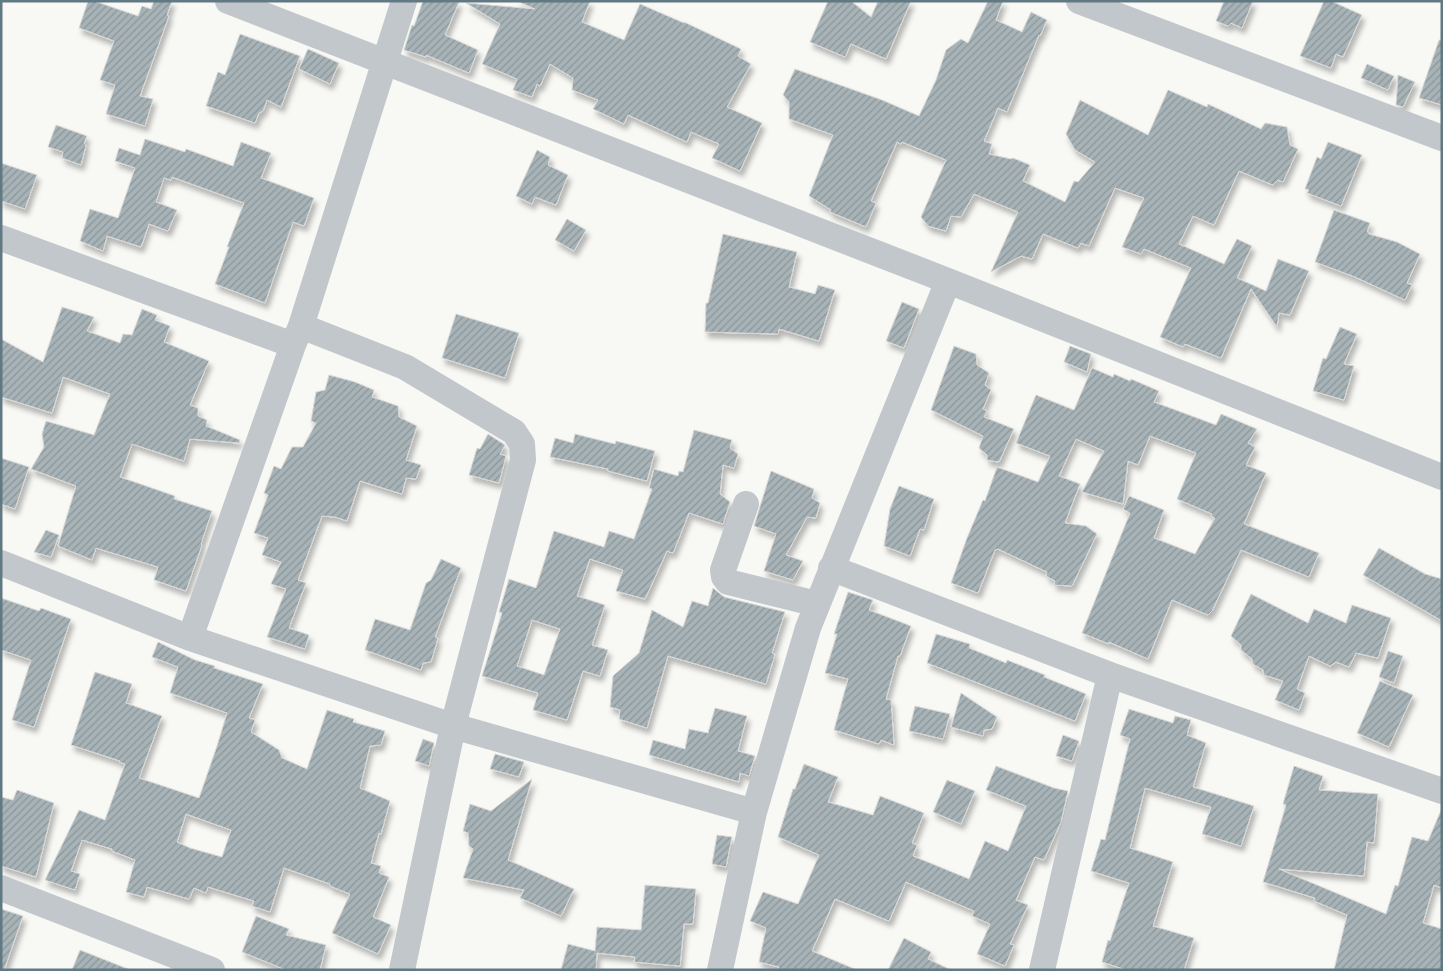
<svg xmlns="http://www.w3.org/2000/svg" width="1443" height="971" font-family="'Source Sans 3',sans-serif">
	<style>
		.building { fill: url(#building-hatch); stroke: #dad9d7; fill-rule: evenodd; filter: url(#shadow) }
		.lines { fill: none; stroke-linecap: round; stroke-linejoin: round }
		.minor { stroke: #c1c7ca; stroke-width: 26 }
	</style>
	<defs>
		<pattern id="building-hatch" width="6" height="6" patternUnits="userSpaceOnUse" patternTransform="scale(1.25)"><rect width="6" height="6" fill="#a7b3b7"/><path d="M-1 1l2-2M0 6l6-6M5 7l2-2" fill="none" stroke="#8b969a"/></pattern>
		<filter id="shadow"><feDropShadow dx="3" dy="5.5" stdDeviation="2.5" flood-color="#0004"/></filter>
	</defs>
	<rect width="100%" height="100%" fill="#f8f8f5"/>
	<path class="building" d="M88,1h6l44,15 4,-10 9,3 3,-8h18l-5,14 2,1 -29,80 13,3 -8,27 -39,-12 9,-29 -15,-5 14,-39 -35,-13z
		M423,1l36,1 -14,33 33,15 -9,23 -43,-18v2l-22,-7 8,-25 2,1z
		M517,1h73l-8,21 42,18 16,-36 44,19v-1l57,27 -3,7 13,8 -24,43 35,16 -22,48 -28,-13 7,-14 -28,-12 -4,10 -59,-27 -4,9 -31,-15 5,-9 -26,-10 1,-12 -23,-14 -10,22 -3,-2 -5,13 -19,-7 4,-11 -35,-15 18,-40 -34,-21 69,6z
		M828,1h23l20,16 7,-16h33l-25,58 -35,-15 -6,13 -35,-15z
		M988,1h15l-7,19 26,12 9,-20 16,8 -7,16 -1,-1 -32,77 -9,-4 -14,33 8,3 -3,10 22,5 2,-1 17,7 -7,16 42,21 9,-21 4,1 17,-20 -20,-12 -9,-16 14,-34 68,35 20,-45 39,17 1,-3 53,25 4,-6 22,4 3,18 8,4 -15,33 -5,-2 -5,5 -34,-14 -25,54 -21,-9 -14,28 45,20 13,-25 15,7 -15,32 29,13 12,-32 31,12 -19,44 -11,-2 -2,14 -26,-38 -30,69 -36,-14 -2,3 -23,-10 31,-69 -47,-19 -3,5 -19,-7 22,-49 -29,-10 -26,58 -8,-3 -3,5 -35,-14 -11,25 -11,-3 -30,16 27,-60 -44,-18 -13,23 -10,-1 -5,15 -18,-5 -7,-9 25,-57 -44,-18 -1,2 -4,-2 -26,59 5,2 -10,24 -36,-15 1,-2 -22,-14 24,-61 -44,-16v-17l-6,-7 12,-26 87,31 37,16 17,-36 10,-30 15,-11 7,4z
		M1224,1h29l-11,27 -11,-5 -3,3 -12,-5z
		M1324,1h7l31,14 -19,42 -7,-3 -5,14 -31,-12z
		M240,34l60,22 -19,51 -14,-7 -4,11 -4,2 -4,10 -49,-17 12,-34 7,3z
		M1439,40h3v65l-23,-7z
		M308,49l31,14 -9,21 -31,-15z
		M1367,64l27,12 -6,14 -27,-12z
		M1398,75l17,7 -12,25 -7,-2z
		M56,125l31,11 -3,7 2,2 -5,20 -19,-7 1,-6 -15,-5z
		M145,139l40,13 1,-3 47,17 8,-24 30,11 -10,25 53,20 -10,28 -11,-4 -28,81 -50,-19 14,-37h-2l17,-44 -72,-26 -1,3 -7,-2 -8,24 21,8 -9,21 -19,-7 -8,23 -34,-11 -4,15 -23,-10 10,-32 28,9 17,-50 -20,-7 4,-13 21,7z
		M1328,142l34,13 -21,51 -34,-13 2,-3 -4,-1 12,-32 4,2z
		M537,150l13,7 -2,8 20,10 -12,30 -21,-8 -3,7 -16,-8z
		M1,163l36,12 -12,34 -24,-8z
		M1334,210l36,13 -3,9h2v2l28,8 23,12 -13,29 5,2 -7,15 -50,-23 -40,-15z
		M567,219l19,11 -12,21 -19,-11z
		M723,234l74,18 -8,35 26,7 3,-9 17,5 -16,51 -40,-12 -1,5 -73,-2 1,-29h2z
		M902,302l17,7 -15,39 -18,-7z
		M62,307l32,10 -7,14 33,12 3,-9 9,1 10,-26 15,6 -2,5 15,6 -6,16 45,19 -19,44 8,3v8l9,4 -1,6 34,14 -1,3 -49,-4 -6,22 -52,-17 -12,33 55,19 -1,3 38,12 -11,33 1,1 -16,46 -32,-11 4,-13 -62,-19 -4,12 -34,-14 18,-60 -45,-17 13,-22 -2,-13 4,-13 48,14 16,-41 -47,-17 -11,36 -51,-16v-58l42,23z
		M456,314l63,19 -14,45 -63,-20z
		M1340,327l17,7 -13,30 10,2 -10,34 -31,-9 10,-33 3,1z
		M954,346l22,8 1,11 12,8 -4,12 6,5 -8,19 4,2 -3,6 30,12 -15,33 -12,-2v-5l-8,-7 4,-12 -52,-26z
		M1070,346l21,8 -4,18 -23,-10z
		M1092,368l21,9 1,-3 16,7 1,-2 28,12 -5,11 62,23 5,-11 36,15 -9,14 7,4 -9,18 20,8 -22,51 75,29 -10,24 -68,-27 -29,61 -4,4 -36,-15 -24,59 -39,-17v2l-27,-11 48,-120 -7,-4 6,-13 35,14 -10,28 41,16 20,-36 -4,-2 1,-2 -35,-15 19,-46 -46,-17 -12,29 -10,-4 -5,43 -41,-12 22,-41 -28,-12 -17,37 21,8 -15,39 21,3 11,8 -25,52 -18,-1 1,-4 -9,-5 1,-4 -49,-23 -3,1 -17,43 -27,-10 16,-45 16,-38 2,1 12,-34 41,15 12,-26 -34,-13 20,-48 38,15z
		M329,375l26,7 19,8 -2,7 26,9 1,11 18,9 -11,34 15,5 -5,14 -10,-1 -4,16 -42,-13 -13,40 -12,-4 -13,-1 -24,64 8,3 -17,45 20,7 -4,14 -38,-12 19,-48 -15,-5 10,-22 -19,-7 6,-17 -14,-5 14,-38 -4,-2 10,-27 7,3 11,-22h11l13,-24 -5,-2 5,-29 9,-2z
		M694,430l38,10 -2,8 8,6 -4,14 -11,-3 -3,29 10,8 -7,22 -34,-11 -16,40 -6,-2 -22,48 -29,-8 7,-21 -33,-11 -13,37 28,9 -13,40 16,5 -8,26 -17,-5 -16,49 -34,-10 5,-17 -56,-17 20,-63 -3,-1 10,-33 27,9 18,-57 50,16 5,-16 25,8 18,-50 -3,-1 5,-19 24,7 1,-5 4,1zM532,620l28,9 -16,46 -27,-9z
		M488,434l17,11 -5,9 6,2 -7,27 -30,-8 8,-27 3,1z
		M575,434l40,10 1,-3 39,10 -8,30 -39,-10v-2l-58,-12 5,-19 18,5z
		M1,458l28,9 -14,42 -14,-5z
		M771,471l43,18 -2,9 8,5 -4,15 -9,-1 -21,38 17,6 -10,19 -29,-9 12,-37 -22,-8z
		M899,486l35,13 -10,31 -4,-1 -10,27 -26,-10 6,-37z
		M46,530l13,5 -8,22 -17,-5z
		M1379,548l46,26 17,5v42l-79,-46z
		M441,559l20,9 -26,69 3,1 -7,24 -8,1 -2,7 -56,-20 10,-31 35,11 16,-47 5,-3z
		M713,588l11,9 61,15 -13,41 3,1 -9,30 -98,-28 -21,72 -28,-9 1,-9 -10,-3 3,-31 26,-23 13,-43 31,17 9,-26 16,5z
		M848,592l25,8 -4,10 42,16 -11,30h-2l-12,43 5,1 3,45 -13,-5 -2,4 -45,-14 14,-51 -23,-6 12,-39h-3z
		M1251,594l57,29 6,-14 32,14 6,-18 39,13 -13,40 -22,-5 -7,14 -13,-5 -6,4 -21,-10 -12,33 8,4 -6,17 -24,-10 8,-19 -19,-6 -1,-5 -10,-6 -1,-5 -11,-9v-5l-10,-9z
		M1,598l38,13 2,-3 30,11 -37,108 -22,-7 19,-60 -30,-10z
		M936,634l34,10 -1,4 37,15 1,-3 38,15 -1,2 42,17 -11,27 -148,-58z
		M158,642l37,18 20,6 -1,2 49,16 -14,34 6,2 -4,12 28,18 3,8 25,11 20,-59 27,9 -1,3 32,9 -4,14 -11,1 -10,42 30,13 -9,33 -2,-1 -8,30 10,3 -2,7 10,4 -16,40 18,8 -13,29 -46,-21 18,-39 -20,-8v-2l-46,-16 -14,44 -18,-6 2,-5 -46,-14 -2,6 -12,-5 -5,11 -42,-12 -3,10 -18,-5 9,-32 -23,-9v-2l-30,-9 -11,31 9,3 -5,16 -30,-10 34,-70 26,10 20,-56 -6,-2 1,-1 -49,-16 24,-73 37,12 -6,19 36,13 -23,62 60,20 18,-52 10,-33 -57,-20 8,-26 -26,-10zM186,814l45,16 -9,27 -32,-9 -13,-6z
		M1388,651l15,5 -9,27 -15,-6z
		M1380,681l33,14 -24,52 -32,-14z
		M961,693l36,24 -5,12 -8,1 -1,6 -32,-9z
		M915,706l35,8 -7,25 -34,-8z
		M715,708l32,8 -9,35 17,5 -6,20 -9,-3 -1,9 -90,-27 4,-15 32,9 4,-20 19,4z
		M1129,709l44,14 2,-7 16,4 -4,15 19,8 -13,44 61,19 -13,40 -39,-12 9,-27 -66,-19 -15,60 43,14 -20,64 41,12 -10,32h-58l-24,-8 6,-22 2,1 19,-58 -38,-12 10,-32 4,1 25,-101 -10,-4z
		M1063,735l16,6 -7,20 -16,-5z
		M423,739l11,4 -5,23 -14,-5z
		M495,754l29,8 -5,15 -29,-8z
		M804,764l34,13 -10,25 45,13 7,-19 44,17 -12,30 5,2 -4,11 56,23 16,-38 23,10 18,-45 -40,-16 10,-24 58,22 14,3 -7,31 -17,38 -9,-3 -19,43 12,5 -18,39 4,1 -9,21 -28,-12 13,-30 -18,-8 2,-5 -68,-29 -17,39 -54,-22 -23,52 45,19h-79l1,-3 -20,-5 7,-34 -16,-7 13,-29 35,12 21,-49 -41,-18 15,-48h2z
		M1294,766l29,10 -4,14 59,4 -4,49 -7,-1 -3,34 -85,-7 107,45 9,-29 3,1 14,-49 16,4 14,-33v80l-8,-3 -11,38 19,6v41h-108l13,-55 -33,-14 1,-3 -52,-16 23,-77 -3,-1z
		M532,779l-24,81 66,29 -13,27 -41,-18 4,-8 -61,-12 10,-29 -4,-3 -1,-13 -5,-2 7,-27 21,7z
		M947,780l28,11 -14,33 -28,-12z
		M17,790l37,13 -18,74 -35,-11v-69l12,3z
		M717,835l15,2 -6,30 -14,-3z
		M645,885l51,4 -3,35h-9l-4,42 -46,-4 1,-5 -38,-4 -1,17h-35l7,-26 27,7 2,-24 44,3z
		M1,909l22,7 -19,54h-3z
		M256,916l33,13 -3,6 40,10 -6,25h-34l-44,-18z
		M904,938l27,14 -3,7 23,11h-63z
		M80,950l48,19v1h-56z"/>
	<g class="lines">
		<path class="minor" d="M228,1l720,280 494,196
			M1079,1l363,137
			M1,238l292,107
			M301,326l104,41 109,65 8,12 1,16 -70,266 -51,244
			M746,504l-23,66 1,7 4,5 89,22
			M1,563l189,75 263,88 301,86
			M831,568l279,107 332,116
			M190,638l103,-293 8,-19 103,-325
			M1,888l211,82
			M720,970l34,-158 54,-184 140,-347
			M1042,970l68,-295"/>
	</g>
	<rect width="1443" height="971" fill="none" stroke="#617982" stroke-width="5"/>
</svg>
